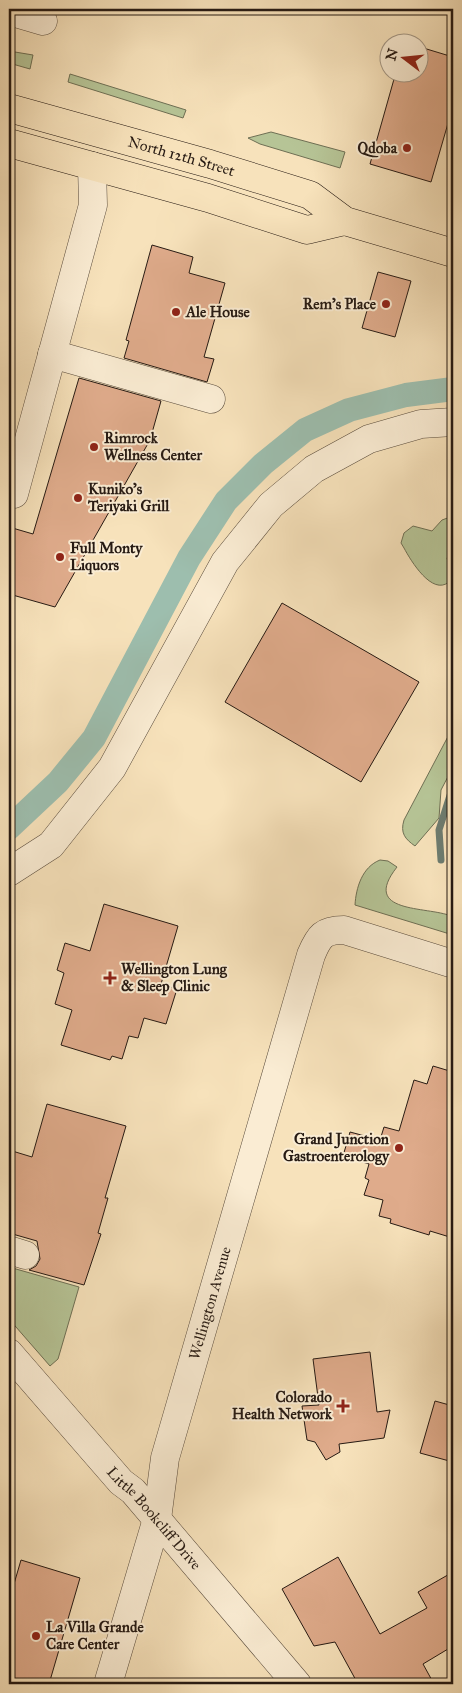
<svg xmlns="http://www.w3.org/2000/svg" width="462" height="1693" font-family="'IM FELL Great Primer',serif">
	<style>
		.green { fill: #b6c496; stroke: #6e6f54 }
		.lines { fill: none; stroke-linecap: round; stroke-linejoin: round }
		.stream { stroke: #6d7c70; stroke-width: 7 }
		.canal { stroke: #9dbeae; stroke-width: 24 }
		.building { fill: #dfab8b; stroke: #261a13 }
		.minor-casing { stroke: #5a4c3d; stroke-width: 29 }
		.major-casing { stroke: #261a13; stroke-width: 29 }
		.minor { stroke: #faecd3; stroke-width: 28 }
		.major { stroke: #f7e2bb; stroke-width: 28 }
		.poi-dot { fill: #8f2418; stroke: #faecd3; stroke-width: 2 }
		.labels { text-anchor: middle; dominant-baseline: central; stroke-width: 4; stroke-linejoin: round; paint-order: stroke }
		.poi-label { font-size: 15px; font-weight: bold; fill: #261a13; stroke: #faecd3; text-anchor: start }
		.street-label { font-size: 15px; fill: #261a13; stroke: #faecd3 }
	</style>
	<rect width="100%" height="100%" fill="#f7e2bb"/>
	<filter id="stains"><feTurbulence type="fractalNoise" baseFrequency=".004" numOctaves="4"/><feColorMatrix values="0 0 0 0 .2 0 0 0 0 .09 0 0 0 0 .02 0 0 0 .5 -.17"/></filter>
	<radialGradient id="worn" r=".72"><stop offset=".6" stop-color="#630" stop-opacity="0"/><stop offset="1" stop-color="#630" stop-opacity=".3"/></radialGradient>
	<path class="green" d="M9,51l24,4 -3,14 -21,-6z
		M70,74l116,36 -3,8 -115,-36z
		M271,132l74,20 -5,16 -80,-24 -12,-6z
		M453,516v34l-6,8 4,17 -2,7c-17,14 -38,-21 -45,-34l-3,-5 3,-10 9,-7 19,5 10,-11z
		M453,727v40l-12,23 -2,28 -24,28c-10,-7 -15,-13 -11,-26z
		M380,860l8,1 9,6c-37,47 30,39 54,49l2,2v17l-98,-30c1,-17 7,-38 25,-45z
		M9,1267l70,20 -21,72 -8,7 -41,-47z"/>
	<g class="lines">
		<path class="stream" d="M441,860l-2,-30 14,-44"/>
		<path class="canal" d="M9,828l49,-46 36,-44 95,-180 37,-57 37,-37 42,-34 44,-20 57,-15 47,-6"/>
	</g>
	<path class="building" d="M420,47l33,10v49l-22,76 -61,-18 26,-92h24z
		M152,245l41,12 -4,16 36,10 -21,74 10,2 -7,23 -83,-24 5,-17 -3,-1z
		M378,272l33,9 -16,56 -33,-9z
		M79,378l82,23 -11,39 -95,167 -46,-13v-67l24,7z
		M282,603l137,79 -58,100 -136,-80z
		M104,904l74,22 -17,58 16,5 -11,35 -22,-6 -6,20 -9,-2 -7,23 -10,-3 -2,4 -49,-15 11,-35 -17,-6 9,-31 -7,-3 8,-27 25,8z
		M433,1066l20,6 -5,21 5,2v143l-23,-7 -1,4 -39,-12 1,-4 -12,-3 4,-16 -19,-5 5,-15 -4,-2 4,-14 -26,-8 7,-24 30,8 4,-13 15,4 15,-51 13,4z
		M47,1104l79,22 -21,72h3l-10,35 3,1 -17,51 -55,-15 7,-4 4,-7 -3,-18 -28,-8v-83l23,7z
		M370,1352l7,60 13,-2 -6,28 -45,6 1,8 -14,8 -11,-18 -8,-2 -5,-34 17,-1 -6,-46z
		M435,1401l18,5v56l-33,-9z
		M338,1557l42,77 47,-26 -9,-16 35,-20v74l-30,18 11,20h-76l-23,-42 -21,4 -32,-57z
		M21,1560l59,18 -31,106h-40v-83z"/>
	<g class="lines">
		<defs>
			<g id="minor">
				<path d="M9,11l34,10"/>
				<path d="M52,354l159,45"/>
				<path d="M9,492l5,2 79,-289 -1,-39"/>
				<path d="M9,872l42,-27 61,-77 113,-206 46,-57 43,-36 55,-30 52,-15 32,-2"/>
				<path d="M9,1250l16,5"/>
				<path id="s1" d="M9,1353l112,129 12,9 164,193"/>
				<path id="s2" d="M108,1684l49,-165 8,-61 146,-503c8,-19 12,-25 33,-25l109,34"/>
			</g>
			<g id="major">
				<path id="s3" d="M9,108l201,56 100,31 35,26 108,32"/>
				<path d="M9,143l199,55 99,32 38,-9"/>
			</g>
		</defs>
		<use href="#minor" class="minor-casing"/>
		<use href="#major" class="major-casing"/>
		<use href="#minor" class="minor"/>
		<use href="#major" class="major"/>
	</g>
	<g class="poi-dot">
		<circle cx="407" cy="148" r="5"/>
		<circle cx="386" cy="304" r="5"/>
		<circle cx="176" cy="312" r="5"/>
		<circle cx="94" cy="447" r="5"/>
		<circle cx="78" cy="498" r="5"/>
		<circle cx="60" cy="557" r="5"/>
		<path d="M107.5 970.5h5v5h5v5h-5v5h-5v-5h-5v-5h5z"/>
		<circle cx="399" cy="1148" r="5"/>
		<path d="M340.5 1398.5h5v5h5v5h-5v5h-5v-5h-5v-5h5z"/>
		<circle cx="36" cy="1636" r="5"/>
	</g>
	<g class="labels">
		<g class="poi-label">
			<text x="397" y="148" text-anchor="end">Qdoba</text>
			<text x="376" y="304" text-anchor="end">Rem's Place</text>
			<text x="186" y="312">Ale House</text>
			<text x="104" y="438">Rimrock<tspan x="104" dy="17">Wellness Center</tspan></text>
			<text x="88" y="489">Kuniko's<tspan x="88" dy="17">Teriyaki Grill</tspan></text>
			<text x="70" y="548">Full Monty<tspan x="70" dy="17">Liquors</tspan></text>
			<text x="121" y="969">Wellington Lung<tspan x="121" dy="17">&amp; Sleep Clinic</tspan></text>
			<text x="389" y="1139" text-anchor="end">Grand Junction<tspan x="389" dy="17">Gastroenterology</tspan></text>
			<text x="332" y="1397" text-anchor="end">Colorado<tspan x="332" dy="17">Health Network</tspan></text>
			<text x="46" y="1627">La Villa Grande<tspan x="46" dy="17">Care Center</tspan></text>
		</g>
		<g class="street-label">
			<text stroke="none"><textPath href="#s3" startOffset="179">North 12th Street</textPath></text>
			<text stroke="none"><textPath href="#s2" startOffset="395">Wellington Avenue</textPath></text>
			<text stroke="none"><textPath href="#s1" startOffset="220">Little Bookcliff Drive</textPath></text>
		</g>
	</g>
	<rect width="462" height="1693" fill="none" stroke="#f7e2bb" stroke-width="30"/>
	<rect x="10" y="10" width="442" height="1673" fill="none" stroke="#261a13" stroke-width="2.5"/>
	<rect x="15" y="15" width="432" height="1663" fill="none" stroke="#261a13"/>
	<g transform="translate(404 58) rotate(286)"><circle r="24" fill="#faecd3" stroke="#a59886"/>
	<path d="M0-4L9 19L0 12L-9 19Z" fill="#8f2418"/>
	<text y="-8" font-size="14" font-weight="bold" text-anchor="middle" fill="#261a13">N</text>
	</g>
	<rect width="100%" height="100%" filter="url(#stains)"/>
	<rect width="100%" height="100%" fill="url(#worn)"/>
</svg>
